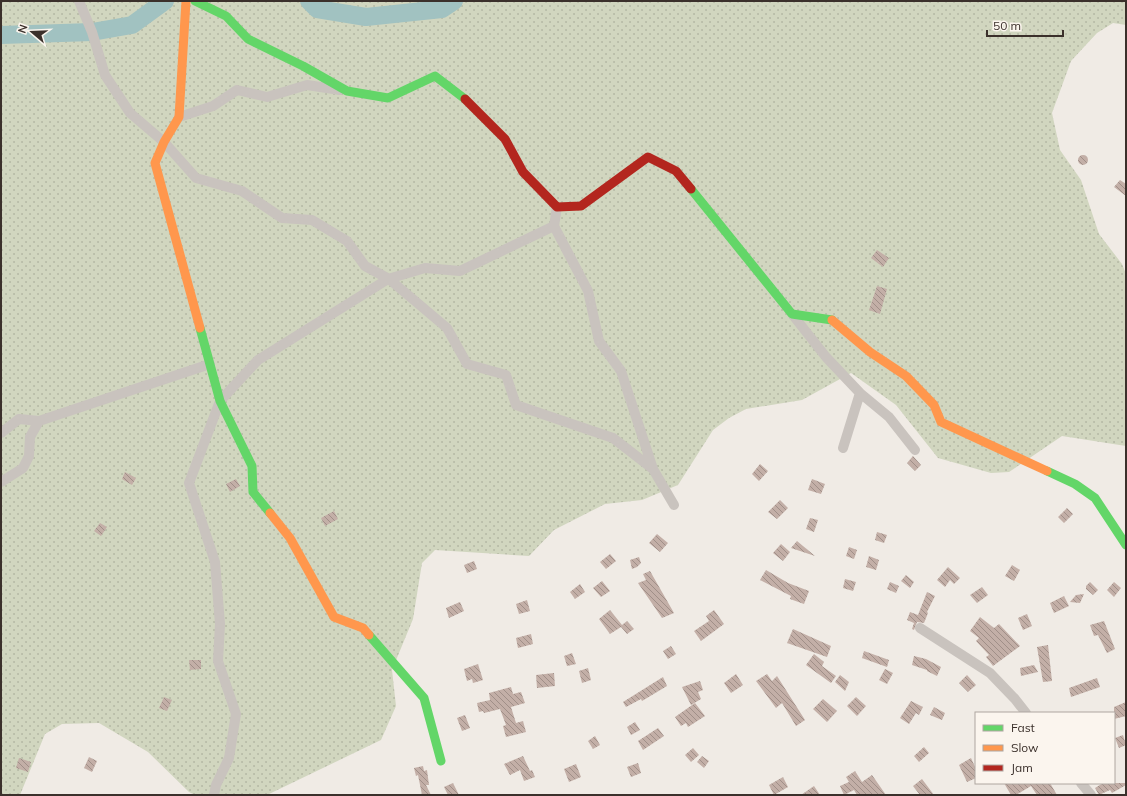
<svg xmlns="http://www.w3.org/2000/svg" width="1127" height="796" font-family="Mulish,sans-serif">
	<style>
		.green { fill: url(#green-dots) }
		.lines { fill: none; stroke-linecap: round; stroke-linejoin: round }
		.river { stroke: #a1c2c1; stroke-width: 18 }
		.building { fill: url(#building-back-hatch) }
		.street { stroke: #c9c3be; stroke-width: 10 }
		.fast { stroke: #63d668; stroke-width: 9 }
		.slow { stroke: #ff974d; stroke-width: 9 }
		.jam { stroke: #b3261e; stroke-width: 9 }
	</style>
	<defs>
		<pattern id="green-dots" width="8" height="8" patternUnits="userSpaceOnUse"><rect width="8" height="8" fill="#d1d6bf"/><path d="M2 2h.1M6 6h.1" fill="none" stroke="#b4b8a4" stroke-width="1.8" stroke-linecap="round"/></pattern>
		<pattern id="building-back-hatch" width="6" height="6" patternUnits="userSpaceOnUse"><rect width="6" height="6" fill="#c3afa7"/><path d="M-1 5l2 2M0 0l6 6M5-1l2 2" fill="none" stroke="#a08f88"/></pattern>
	</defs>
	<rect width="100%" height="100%" fill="#f0ebe5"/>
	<path class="green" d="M1,1h1125v24l-13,-2 -16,10 -26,28 -19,52 8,37 21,30 18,54 23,30 4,10v172l-64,-10 -53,36 -18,1 -53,-15 -42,-53 -45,-32 -49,27 -56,9 -17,9 -16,12 -35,55 -36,15 -37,4 -51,26 -25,26 -94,-6 -13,13 -9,56 -21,51 4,36 -15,34 -114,55h-72l-6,-3 -41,-40 -49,-29 -37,1 -17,10 -25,61h-19z"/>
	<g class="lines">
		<path class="river" d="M309,1l8,8 49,8 76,-8 12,-8
			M1,35l91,-3 40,-7 33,-24"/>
	</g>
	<path class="building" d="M1078 160a5 5 0 1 1 10 0a5 5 0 1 1-10 0Z
		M1120,180l6,4v12l-12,-9z
		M877,250l12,8 -6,9 -12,-9z
		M877,286l10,3 -7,25 -11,-4z
		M913,456l8,9 -6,6 -8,-8z
		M760,464l8,7 -9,10 -7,-7z
		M125,472l11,6 -4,7 -10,-6z
		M236,479l4,7 -10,6 -4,-8z
		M812,479l13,5 -4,10 -13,-4z
		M780,500l8,8 -11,11 -9,-7z
		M1067,508l6,6 -9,9 -6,-6z
		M334,511l4,8 -13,7 -4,-8z
		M810,518l8,2 -4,12 -8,-3z
		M100,523l7,4 -6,9 -7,-5z
		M877,532l10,3 -3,8 -9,-3z
		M657,534l11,9 -8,9 -11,-9z
		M797,541l18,15 -24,-8z
		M781,544l9,8 -7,9 -10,-8z
		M849,547l8,3 -3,9 -8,-3z
		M610,554l6,7 -10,8 -6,-7z
		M869,556l10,4 -3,10 -10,-3z
		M639,557l2,6 -4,4 -5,2 -2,-9z
		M474,561l3,8 -10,4 -3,-8z
		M1012,565l8,5 -6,11 -9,-5z
		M948,567l12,11 -6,6 -4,-4 -5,7 -8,-7z
		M766,570l22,13 21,8 -5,13 -14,-5 1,-3 -31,-16z
		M650,571l24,42 -12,5 -24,-35 8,-3 -3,-6z
		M906,575l8,7 -4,6 -9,-7z
		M845,579l11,3 -3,9 -10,-3z
		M602,581l8,10 -9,6 -8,-9z
		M890,582l9,4 -3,7 -9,-4z
		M1090,582l8,8 -5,5 -7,-6v-3z
		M1114,582l7,6 -7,9 -7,-7z
		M580,584l5,8 -10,7 -5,-7z
		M982,587l6,8 -11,8 -7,-8z
		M927,592l8,4 -8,16 1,1 -4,10 -7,-1 -3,8 -2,-1 2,-6 -7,-3 3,-8 8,3z
		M1084,594l-4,9 -10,-1 6,-7z
		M1064,596l5,10 -15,7 -4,-10z
		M527,600l3,11 -11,3 -3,-10z
		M460,602l4,9 -15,7 -3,-10z
		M610,610l12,15 5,-4 7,8 -7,5 -6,-7 -11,7 -11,-15z
		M714,610l10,14 -23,17 -7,-10 15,-10 -3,-5z
		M1027,614l5,12 -9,4 -5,-12z
		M980,617l14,11 5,-4 21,22 -27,20 -7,-9 3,-2 -13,-14 3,-3 -9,-7z
		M1104,621l11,28 -8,4 -9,-18 -4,1 -4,-11z
		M793,629l38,17 -4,11 -40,-14z
		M531,634l2,10 -15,4 -2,-10z
		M1048,645l4,36 -9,1 -6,-35z
		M671,646l5,8 -8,5 -5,-8z
		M864,651l25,9 -2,7 -25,-9z
		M572,653l4,11 -9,2 -3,-10z
		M814,654l10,8 -2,4 14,10 -5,7 -25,-18z
		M914,656l12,3 15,8 -4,9 -10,-5v-1l-15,-5z
		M189,660h12v9l-11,1z
		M478,664l5,16 -10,3 -1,-4 -5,2 -3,-12z
		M1034,665l4,7 -17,4 -1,-8z
		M588,668l3,12 -9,3 -3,-12z
		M885,669l8,4 -6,11 -8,-4z
		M554,673l1,13 -18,2 -1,-13z
		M736,674l7,11 -12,8 -7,-10z
		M767,674l5,7 5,-5 28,44 -9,6 -14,-23 -6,5 -20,-27z
		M840,675l9,7 -4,9 -10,-9z
		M967,675l9,10 -8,7 -9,-9z
		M663,677l4,9 -25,15 -1,-2 -15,8 -3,-5z
		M1097,678l3,9 -29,10 -2,-9z
		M700,681l3,9 -5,2 3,7 -10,6 -9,-18z
		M511,687l2,7 8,-2 4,11 -14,4 5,16 7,-2 3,11 -20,5 -3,-11 3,-1 -6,-16 -16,4 -1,-2 -4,1 -2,-9 13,-3 -1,-7z
		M164,697l8,3 -5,11 -8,-3z
		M856,697l10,9 -9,10 -10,-10z
		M823,699l14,12 -10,11 -14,-13z
		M911,701l12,6 -4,8 -3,-2 -7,11 -9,-6z
		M1126,702v14l-12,3v-12z
		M695,703l10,13 -17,11 -2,-4 -5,3 -6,-9z
		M934,707l11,6 -3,7 -12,-5z
		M465,715l5,13 -8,3 -5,-13z
		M635,722l5,8 -9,5 -4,-8z
		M658,728l6,8 -21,14 -5,-9z
		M1123,735l3,10 -7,3 -4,-10z
		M595,736l5,9 -7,4 -5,-8z
		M924,747l5,6 -10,9 -5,-6z
		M693,748l6,7 -8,7 -6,-7z
		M523,756l7,15 2,-1 3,7 -11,4 -4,-11 -10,5 -6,-11z
		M702,756l7,5 -5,7 -7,-6z
		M89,757l8,4 -5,11 -8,-4z
		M19,758l12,4 -3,10 -12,-4z
		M971,758l5,11v9l-9,4 -8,-17z
		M638,763l3,10 -10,4 -4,-10z
		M576,764l5,13 -12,5 -5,-13z
		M423,766l1,5 3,-1 2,15h-3l5,10h-9l-4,-20 -2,1 -2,-8z
		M855,771l7,11 10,-7 14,20h-29l-3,-5 -10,5 -4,-9 9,-4 -3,-5z
		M783,777l5,10 -14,8 -5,-10z
		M922,779l12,16h-14l-7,-9z
		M453,783l6,12h-11l-4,-8z
		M1004,783h46l7,12h-20l-6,-9 -15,9h-5z
		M1103,783h23v2l-14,8 -2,-3 -11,5 -4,-7z
		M814,786l6,9h-19z"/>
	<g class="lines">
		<path class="street" d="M79,1l13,31 13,43 25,38 34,29 32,36 46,13 40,27 30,2 35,21 18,25 24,13 58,49 20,36 39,11 10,30 97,33 40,31 21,36
			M179,117l34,-11 24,-16 30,7 40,-12 33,5
			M557,207l-3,19 34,65 11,50 22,30 32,98
			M792,314l34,43 34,36 -17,55
			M860,393l29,24 26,33
			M1,433l18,-14 20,2 171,-57
			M1,482l22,-14 6,-12 1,-19 9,-16
			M920,628l70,45 25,26 11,14
			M1081,783l10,12
			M214,795l2,-10 13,-27 7,-44 -18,-53 2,-37 -5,-62 -26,-79 31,-82 38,-41 130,-81 37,-11 35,3 94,-45"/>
		<path class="fast" d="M195,1l31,15 22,23 55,27 44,25 41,7 47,-22 30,23
			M691,189l101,125 40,6
			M200,328l20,73 32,65 1,26 17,21
			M1047,471l28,13 20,14 31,47
			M369,635l55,63 17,63"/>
		<path class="slow" d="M186,1l-7,116 -15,25 -9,21 45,165
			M832,320l38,32 36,24 28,29 7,17 106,49
			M270,513l20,25 44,79 29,11 6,7"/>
		<path class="jam" d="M465,99l40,40 18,33 34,35 24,-1 67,-49 28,14 15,18"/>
	</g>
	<rect width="1127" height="796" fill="none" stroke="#3b302b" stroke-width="4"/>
	<rect x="975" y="712" width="140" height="72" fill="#fbf5ee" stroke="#aea6a0"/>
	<rect x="983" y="725" width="20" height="6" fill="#63d668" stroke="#aea6a0"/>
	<text x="1011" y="732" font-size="12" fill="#3b302b">Fast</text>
	<rect x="983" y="745" width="20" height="6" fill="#ff974d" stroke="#aea6a0"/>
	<text x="1011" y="752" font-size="12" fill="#3b302b">Slow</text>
	<rect x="983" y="765" width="20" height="6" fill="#b3261e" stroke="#aea6a0"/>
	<text x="1011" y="772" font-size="12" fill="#3b302b">Jam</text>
	<g transform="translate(32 32) rotate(289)" stroke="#fbf5ee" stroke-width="3" paint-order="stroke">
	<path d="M0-3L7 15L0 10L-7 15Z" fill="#3b302b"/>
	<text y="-6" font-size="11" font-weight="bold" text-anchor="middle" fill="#3b302b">N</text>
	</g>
	<path d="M987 30v6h76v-6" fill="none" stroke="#3b302b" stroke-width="2"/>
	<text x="993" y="30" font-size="12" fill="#3b302b" stroke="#fbf5ee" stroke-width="3" paint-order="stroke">50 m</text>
</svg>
